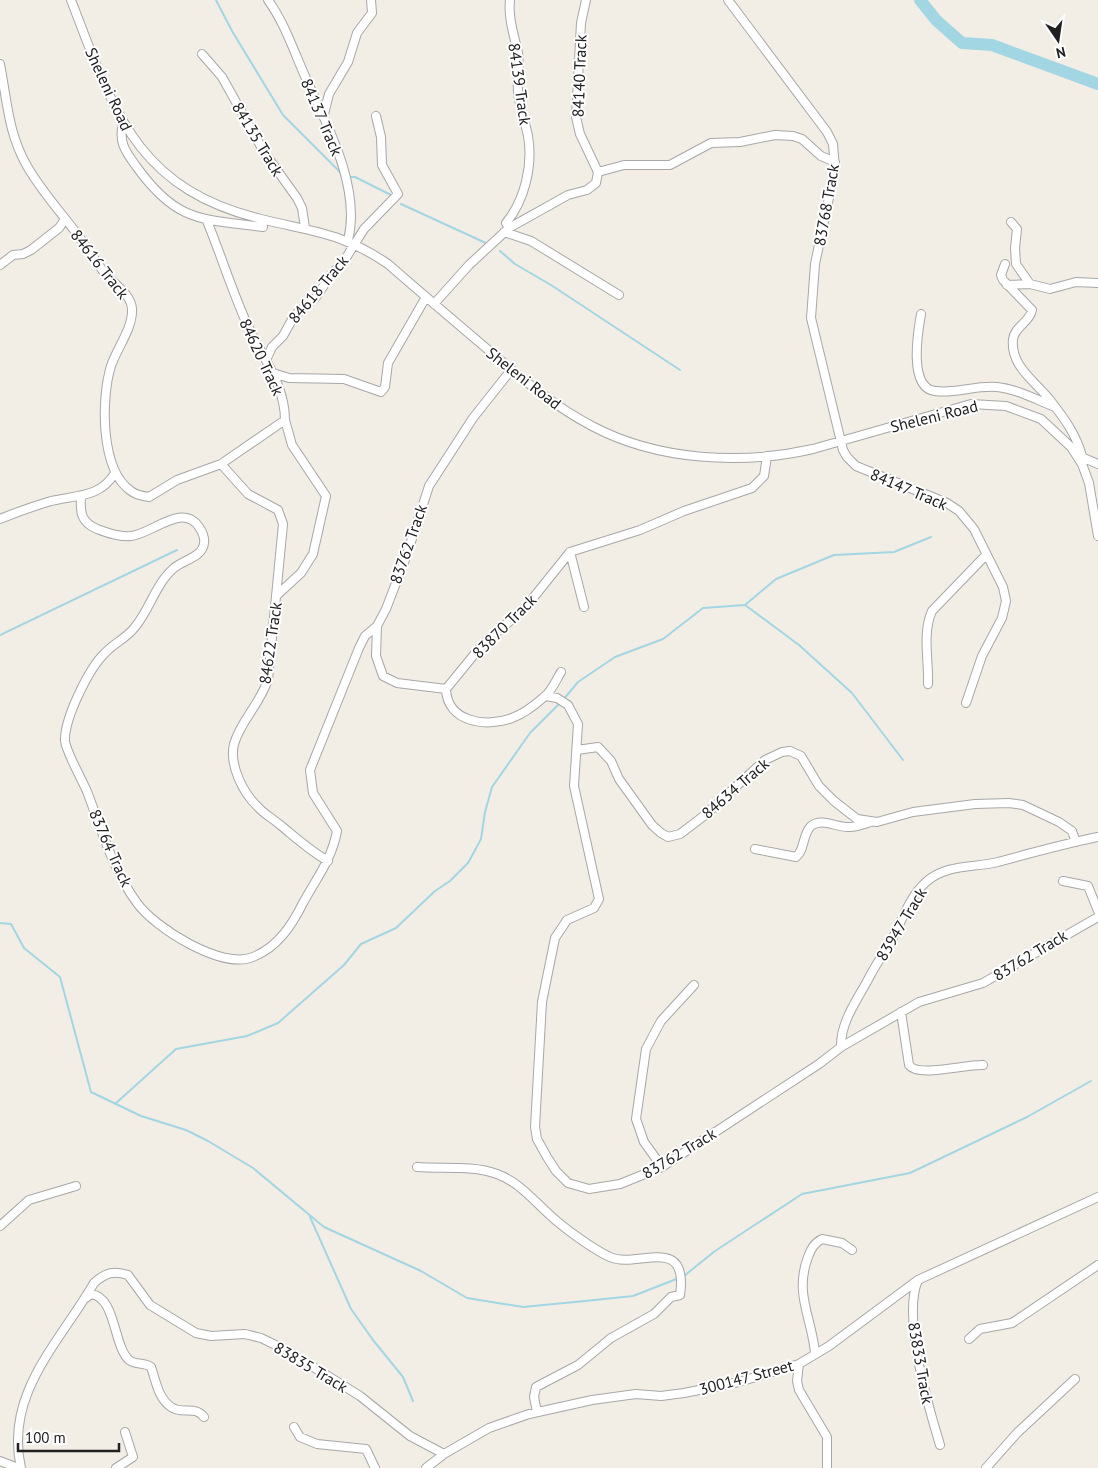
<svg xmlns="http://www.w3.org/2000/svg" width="1098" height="1468" font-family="'PT Sans',sans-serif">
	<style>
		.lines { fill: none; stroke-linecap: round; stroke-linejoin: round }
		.stream { stroke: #a3d6e3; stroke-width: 2 }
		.river { stroke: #a3d6e3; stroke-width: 12 }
		.minor-casing { stroke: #a7a7a7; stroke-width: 10 }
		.minor { stroke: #fff; stroke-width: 8 }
		.labels { text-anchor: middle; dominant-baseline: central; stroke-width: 4; stroke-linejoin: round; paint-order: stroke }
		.street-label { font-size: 16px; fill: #202020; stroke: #fff }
	</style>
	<rect width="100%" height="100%" fill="#f2eee6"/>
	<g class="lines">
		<path class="stream" d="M216,0l16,31 51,84 58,58
			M347,177h8l38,19
			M401,204l87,40
			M500,251l15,13 36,21 129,85
			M745,605l31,-26 58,-24 60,-3 37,-15
			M0,635l177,-85
			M563,700l15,-18 37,-25 48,-18 40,-31 42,-3 54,40 53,48 51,67
			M0,923l11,1 13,24 36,29 31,115 50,24 45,14 22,11 45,27 71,59 97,44 46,27 56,9 62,-6 48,-5 46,-18
			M115,1104l61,-55 71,-13 31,-13 66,-58 17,-21 35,-16 39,-37 15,-10 18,-18 13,-24 4,-27 7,-25 38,-54 30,-30
			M310,1217l41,92 22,31 30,37 10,24
			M684,1276l31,-25 87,-57 108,-21 117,-56 64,-36"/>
		<path class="river" d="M920,0l16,20 26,23 30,2 106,39"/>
		<defs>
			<path id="minor" d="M71,0c42,108 63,188 190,219 52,13 80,13 127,45 32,28 65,56 98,84 34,29 66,57 106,78 66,35 150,39 221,23l158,-45 35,2 35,13 30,28 11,17 7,19 9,53
				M268,0c18,25 27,55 40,83 21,45 53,107 40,157
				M728,0l99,132 6,12 2,25 -20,95 -4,54 32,132 4,7 9,9 91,37 12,8 15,18 29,58 3,14 -4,17 -20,38 -16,47
				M202,54l20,23 42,75 33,46 5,10 3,20
				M0,64c7,36 8,69 27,102 13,23 31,43 47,64 10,13 19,27 29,41 9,12 28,22 29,38 1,19 -15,39 -21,57 -10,32 -11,104 20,125 5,4 11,5 18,6l28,-17 44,-16 64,-44c0,-36 -24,-65 -38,-96 -15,-33 -26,-69 -40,-103
				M324,114l5,-20 19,-32 9,-29 15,-20 -1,-13
				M123,124c-5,18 3,28 13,42 40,56 64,53 127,61
				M598,172l26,-7h46l41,-22 29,-1 35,-7 18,1 9,3 19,17 14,6
				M1011,222l6,7 -2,19 1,16 14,20 20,5 26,-7 22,1
				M509,228l-3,-5c19,-23 27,-58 22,-87 -3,-15 -9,-30 -10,-45 -1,-13 2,-25 0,-38 -4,-18 -10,-35 -8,-53
				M504,232l27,9 88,54
				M1005,264l-4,11 2,5 29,30c-2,12 -17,16 -19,29 -3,27 22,42 37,61 14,18 26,34 32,56
				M0,265l13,-10 10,-1 8,-4 28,-22 6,-9
				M1007,285l23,-1
				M434,304l35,-39 40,-37 59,-33 19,-5 9,-7 2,-11 -18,-38 -4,-17 5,-94 5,-23
				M921,314c-3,17 -13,74 14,77 20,3 41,-6 62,-4 20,2 40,13 58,20
				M266,360l6,-13 11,-11 11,-20 22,-19 15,-22 13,-14 20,-32 34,-35 -16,-29 -1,-28 -5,-21
				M273,373l16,5 55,1 37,13 4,-5 3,-24 38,-66
				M1079,456l19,8
				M221,464l27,30 30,16 5,14 -15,155c-7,24 -27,41 -34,65 -5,21 9,49 24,63 6,7 14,11 21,17 16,13 31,27 49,37
				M81,497c-1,16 0,25 16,32 11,4 22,8 34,7 21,-2 52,-34 68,-9 3,4 6,11 5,16 -1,14 -21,17 -30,25 -18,15 -24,41 -39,59 -8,11 -21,16 -30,26 -16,15 -41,66 -40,88 1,11 18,40 23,53 14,37 25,76 49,109 18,25 85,67 116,54 25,-10 39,-32 50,-54 13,-24 29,-44 34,-72l-24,-38 -3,-23 49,-122 6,-12 12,-10
				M0,519c17,-7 34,-13 51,-18 25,-6 49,-3 64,-28
				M570,552l14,55
				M277,595l24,-22 12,-19 13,-58 -34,-51 -7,-25
				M561,672c-5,8 -9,19 -17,25 -9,8 -21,17 -32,21 -26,10 -65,4 -66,-29l36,-44 43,-37 45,-56 70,-22 44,-19 68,-23 12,-12 3,-20
				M928,684c1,-23 -6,-51 4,-73l54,-56
				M446,689l-49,-6 -14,-7 -7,-20 1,-30 9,-17 20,-52 23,-71 44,-68 38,-48
				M546,696l11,2 11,7 10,19 -4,62 25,113 -5,9 -27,12 -12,18 -13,64 -7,125 2,12 10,18 9,14 12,12 21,6 31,-5 42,-17 157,-103 22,-17 78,-45 64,-19 115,-66
				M577,750l21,-3 13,14 8,18 33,46 9,8 7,4 12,-3 25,-19 60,-55 17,-8 8,-1 11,5 18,30 15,15 23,18 20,3 36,-10 62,-8 34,-1 14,2 36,17 13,9 4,11
				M755,849l41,8c9,-7 6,-22 15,-31 11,-9 26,2 38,1 7,0 13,-2 19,-4
				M1063,881l25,5 10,25
				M901,1012l8,53c9,13 57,-1 74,0
				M841,1047c-1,-26 19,-51 30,-73 6,-11 12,-20 18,-29 12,-21 19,-47 37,-63 20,-18 47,-14 72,-20 33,-9 66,-18 100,-25
				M417,1167c26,2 55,-2 80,7 22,8 36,26 54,42 13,12 43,34 59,41 26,12 79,-24 70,38l-9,2 -17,17 -43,24 -33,27 -42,22 -2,10 3,15
				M662,1167l-18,-25 -8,-23 10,-70 15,-28 33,-36
				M0,1226l29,-26 47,-14
				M918,1280c-16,37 10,126 22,165
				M86,1298l5,-4c25,3 22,51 38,66 6,5 15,2 22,7 5,14 7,31 20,40 11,8 24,-2 33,10
				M969,1339l11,-10 32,-6 86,-58
				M815,1353c-3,-35 -21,-59 -7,-96 3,-8 6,-14 14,-18l20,4 10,7
				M799,1364l-2,17 2,9 28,47v31
				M294,1427l6,10 17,7 49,5 9,19
				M0,1461l18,7
				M21,1468c-17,-74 39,-126 73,-185 11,-10 20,-13 34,-8l22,30 46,28 15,3 34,-2 16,4 25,12 74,46 50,40 34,18
				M116,1468l17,-11 -8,-25
				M426,1468l18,-14 45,-26 40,-14 63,-14 44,-6 25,2 23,-3 55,-11 60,-18 30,-18 89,-66 180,-83
				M986,1468l31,-35 58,-54"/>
		</defs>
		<use href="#minor" class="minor-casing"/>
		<use href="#minor" class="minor"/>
	</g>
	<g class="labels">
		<g class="street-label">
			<text transform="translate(579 76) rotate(-88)">84140 Track</text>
			<text transform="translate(520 84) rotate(82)">84139 Track</text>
			<text transform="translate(109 89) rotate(65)">Sheleni Road</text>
			<text transform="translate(322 117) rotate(67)">84137 Track</text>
			<text transform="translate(258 139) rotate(59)">84135 Track</text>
			<text transform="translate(826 205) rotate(-80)">83768 Track</text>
			<text transform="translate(100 264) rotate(52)">84616 Track</text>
			<text transform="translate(318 289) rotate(-50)">84618 Track</text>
			<text transform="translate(262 357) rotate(65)">84620 Track</text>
			<text transform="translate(524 378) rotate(38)">Sheleni Road</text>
			<text transform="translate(934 416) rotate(-14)">Sheleni Road</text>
			<text transform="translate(909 489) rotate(23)">84147 Track</text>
			<text transform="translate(408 544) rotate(-71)">83762 Track</text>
			<text transform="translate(504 626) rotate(-45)">83870 Track</text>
			<text transform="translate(270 643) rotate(-82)">84622 Track</text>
			<text transform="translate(735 788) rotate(-41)">84634 Track</text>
			<text transform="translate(111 848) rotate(66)">83764 Track</text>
			<text transform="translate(901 924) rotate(-59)">83947 Track</text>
			<text transform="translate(1030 955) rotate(-31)">83762 Track</text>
			<text transform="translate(679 1153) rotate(-31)">83762 Track</text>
			<text transform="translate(921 1363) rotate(80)">83833 Track</text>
			<text transform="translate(311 1367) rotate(31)">83835 Track</text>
			<text transform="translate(746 1377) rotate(-15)">300147 Street</text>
		</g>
	</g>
	<g transform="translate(1058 40) rotate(167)" stroke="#ffffff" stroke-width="4" paint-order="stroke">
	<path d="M0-4L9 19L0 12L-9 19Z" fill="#202020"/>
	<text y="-8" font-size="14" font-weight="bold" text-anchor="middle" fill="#202020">N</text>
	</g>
	<path d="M18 1443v8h101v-8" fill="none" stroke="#202020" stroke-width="2.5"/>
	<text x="25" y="1443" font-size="15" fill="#202020" stroke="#ffffff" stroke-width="4" paint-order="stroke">100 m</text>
</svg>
